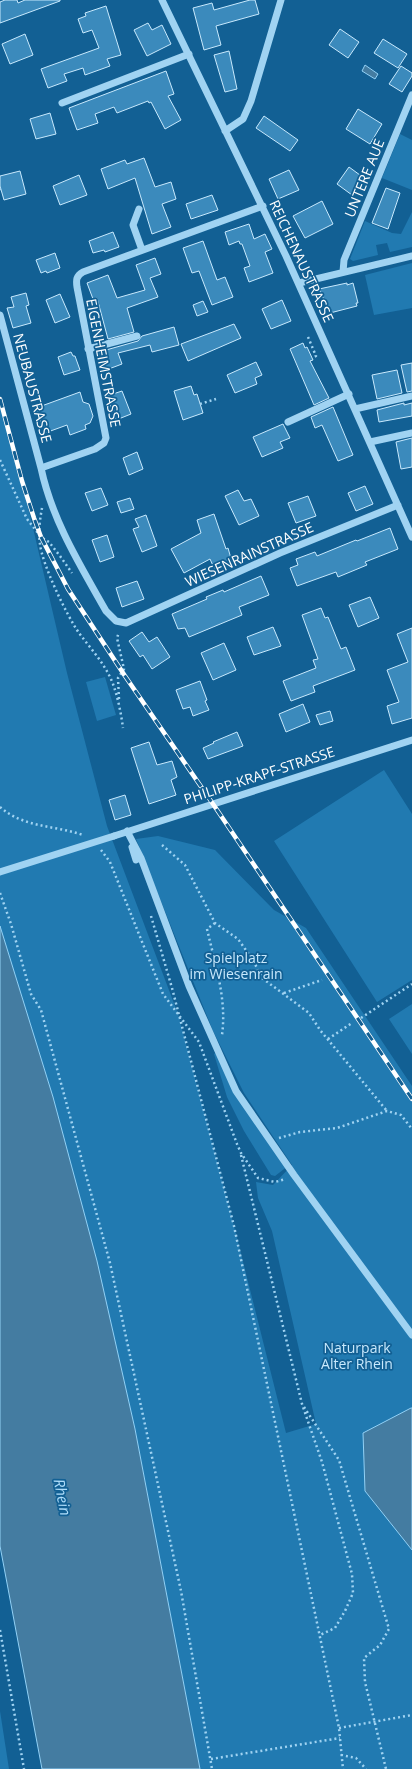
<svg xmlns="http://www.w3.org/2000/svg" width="412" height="1769" font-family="'Open Sans',sans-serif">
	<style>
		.green { fill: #217ab1 }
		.water { fill: #447ca1; stroke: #92d1f6 }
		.building { fill: #3b8abc; stroke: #c8e9fd }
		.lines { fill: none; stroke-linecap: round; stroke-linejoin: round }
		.path { stroke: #a0d3f2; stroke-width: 2.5; stroke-dasharray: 2 3; stroke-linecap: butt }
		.minor { stroke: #a0d3f2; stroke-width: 7 }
		.rail-casing { stroke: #fff; stroke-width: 4.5 }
		.rail { stroke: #126094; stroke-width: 3; stroke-dasharray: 9; stroke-linecap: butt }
		.minor-bridge { stroke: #a0d3f2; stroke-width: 7 }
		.labels { text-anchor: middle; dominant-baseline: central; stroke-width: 3.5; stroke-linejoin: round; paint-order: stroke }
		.street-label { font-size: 14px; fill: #fff; stroke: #126094 }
		.park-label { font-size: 14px; fill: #c8e9fd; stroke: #126094 }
		.water-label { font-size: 15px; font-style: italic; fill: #addcf9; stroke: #126094 }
	</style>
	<rect width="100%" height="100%" fill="#126094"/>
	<path class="green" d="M400,134l12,6v50l-30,-12z
		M412,212v35l-22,5 -3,-9 -11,2 2,10 -25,6 -3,-2 15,-38 27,12 9,1z
		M412,263v45l-38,7 -9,-40z
		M0,400l22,81 45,192 40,153 71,188 56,212 52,207 30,-9 -44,-193 -14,-33 -2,-16 17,3 19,-20 -48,-72 -31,-62 -77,-192 22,-3 57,14 59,60 32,18 106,158v322l-47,83 47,59v219h-212l-65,-340 -135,-503z
		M105,677l11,38 -19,6 -11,-39z
		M384,770l28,44v166l-35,22 -103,-161z
		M412,1004v50l-23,-35z
		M218,1051l18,40 52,75 -13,10 -4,-1 -27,-44 -17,-34 -13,-43z
		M0,1711l9,58h-9z"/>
	<path class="water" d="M365,65l13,9 -3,5 -13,-8z
		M0,926l53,171 44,164 38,168 65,340h-158l-42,-223z
		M411,1408h1v142l-47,-59 -2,-58z"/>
	<path class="building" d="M5,0h12l1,3 7,-3h35v1l-60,22v-21z
		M250,0h5l4,14 -43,12 5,19 -17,5 -11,-42 19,-5 2,7z
		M106,6l15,49 -14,4 3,7 -25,9 -2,-7 -19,6 3,7 -19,7 -7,-19 58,-21 -7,-18 -9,3 -5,-14 8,-3 -1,-3z
		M148,23l4,7 10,-5 9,19 -24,12 -13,-26z
		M340,29l19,13 -11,16 -19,-13z
		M25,34l8,21 -23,9 -8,-20z
		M383,39l24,15 -9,14 -24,-15z
		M229,51l8,38 -12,3 -11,-37z
		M401,66l11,7v3l-10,16 -13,-8z
		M166,71l8,23 -6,2 13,24 -16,9 -14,-27 -2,1 -1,-2 -31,12 -3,-6 -19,7 3,9 -21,7 -8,-22z
		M358,109l24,15 -12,20 -24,-15z
		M50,113l6,21 -20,5 -6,-20z
		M264,116l34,24 -8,11 -34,-23z
		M144,158l11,29 16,-5 5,17 -14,5 9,23 -19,7 -17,-56 -27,11 -7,-20 24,-9 2,4z
		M349,167l15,11 -12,17 -15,-11z
		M289,170l10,20 -21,9 -9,-20z
		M20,171l6,23 -22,6 -4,-14v-10z
		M79,175l8,20 -27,10 -7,-19z
		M386,188l14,5 -12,36 -16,-6z
		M212,195l6,15 -27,9 -5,-15z
		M322,201l11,23 -28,14 -12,-22z
		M249,224l5,15 11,-5 7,15 -7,3 8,21 -24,9 -5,-14 6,-2 -8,-22h-2l-1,-3 -10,4 -4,-13z
		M113,232l6,15 -14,5 -1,-2 -11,3 -4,-12z
		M203,241l14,39 8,-3 8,20 -21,8 -13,-34 -7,2 -9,-25z
		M55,253l5,15 -13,5 -1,-2 -5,2 -5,-13z
		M155,258l6,16 -11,4 8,19 -31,11 7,24 -26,7 -11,-41 -4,1 -6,-16 21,-8 9,23 28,-8 -9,-25z
		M347,283v2l6,-2 5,20h-2l1,3 -27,7 -11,-24z
		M26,293l3,12 -3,1 5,17 -18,5 -6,-20 7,-1 -3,-10z
		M60,294l10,23 -15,6 -9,-23z
		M282,300l9,21 -20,8 -9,-20z
		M203,301l5,11 -11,4 -4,-11z
		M234,324l7,14 -53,23 -7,-17z
		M174,327l5,18 -27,7 -2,-7 -32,8 4,11 -16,6 -7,-18 39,-11 4,-5z
		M303,343l2,5 2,-1 6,13 -3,1 19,37 -15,7 -24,-56z
		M71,352l2,4h2l5,14 -16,5 -6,-18z
		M256,362l6,13 -7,3 2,6 -22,9 -8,-18z
		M412,363v28l-5,1 -6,-27z
		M397,370l5,23 -25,6 -5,-24z
		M191,386l3,9 3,-1 6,19 -20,7 -9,-29z
		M122,391l9,23 -15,6 -9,-24z
		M80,392l3,10 6,2 4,12 -3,7 -5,2 1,4 -16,6 -3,-10 -22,8 -9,-25z
		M404,403v2l8,-2v13l-33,6 -2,-12z
		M333,407l20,48 -15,6 -16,-36 -7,3 -4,-11z
		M283,424l7,14 -10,4 3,6 -21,9 -9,-20z
		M412,438v29l-11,2 -5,-27z
		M137,452l6,17 -14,6 -6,-17z
		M365,486l8,18 -17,7 -8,-18z
		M101,488l7,17 -16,6 -7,-18z
		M238,490l6,11 7,-2 8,17 -20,9 -14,-29z
		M308,496l8,20 -20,7 -8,-20z
		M130,498l4,11 -13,4 -4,-11z
		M214,514l12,35 2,-1 4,14 -18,6 -4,-9 -26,14 -13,-24 30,-16 -4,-13z
		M146,515l11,31 -15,6 -9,-23 6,-2 -4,-8z
		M390,528l8,21 -33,13 2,3 -29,12 -2,-5 -39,14 -7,-18 8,-3 -2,-6 19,-7 2,4 39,-16 1,1z
		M107,535l7,22 -14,5 -8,-22z
		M261,576l8,19 -30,12 3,8 -53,22 -4,-9 -7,1 -6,-15 35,-15 -1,-2 17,-7 1,2z
		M137,581l7,18 -22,8 -6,-19z
		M370,597l9,21 -21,9 -9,-22z
		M321,608l4,10 3,-1 13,32 5,-2 9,23 -42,16 2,6 -24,9 -8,-20 33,-13 -3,-8 5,-1 -16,-44z
		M273,627l8,19 -27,9 -7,-18z
		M412,628v90l-20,6 -5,-18 12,-4 -12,-32 21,-8 -11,-28z
		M142,632l7,10 8,-5 13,20 -18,12 -9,-14 -3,2 -11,-16z
		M224,643l12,27 -23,10 -12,-27z
		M200,681l7,19 -2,1 4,9 -16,6 -3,-9 -7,2 -7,-19z
		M303,704l7,18 -24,10 -7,-18z
		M330,711l3,10 -13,4 -4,-10z
		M237,732l6,14 -35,13 -5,-11 11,-5 -1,-1z
		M149,742l8,23 15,-4 5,16 -6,3 5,15 -27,9 -18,-56z
		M125,795l6,20 -16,5 -6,-20z"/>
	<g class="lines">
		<path class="path" d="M0,189h1
			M308,337l8,19 -4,2
			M200,404l16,-5
			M0,460l27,59 14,18 8,5 11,14 12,17
			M42,508c-2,11 -4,24 -2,36 2,20 27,72 39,89 12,16 27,32 34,51 5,14 8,29 10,44
			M119,699l-1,-21 6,-9 -7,-31 2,-6
			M0,807c24,21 54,18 83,28
			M162,845l23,20 30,58 23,16 15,21 9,18 47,35 11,17 67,81
			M101,850l9,12 53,132 36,48 38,102 4,9 17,25 17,4 11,-3
			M0,893l11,31 20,70 10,16 69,253 71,328 31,178
			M151,916l21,72 62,238 105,502 4,41
			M215,923l-8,6c8,35 20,70 15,106
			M284,993l38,-13
			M361,1018l51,-34
			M328,1039l24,-16
			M279,1138l21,-6 37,-4 50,-17 14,4 11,14
			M241,1155l61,249 20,58 30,112 1,19 -8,18 -10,17 -15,7
			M304,1407l35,53 50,169 -9,16 -16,13 1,24 21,87
			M0,1630l24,139
			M339,1728l73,-13
			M341,1755l15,3 10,11
			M211,1759l129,-21"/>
		<path class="minor" d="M162,0l124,256 126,281
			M62,103l127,-49
			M225,131l18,-12 8,-18 30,-101
			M263,206l-180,66c-7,4 -7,8 -6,15l29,151 -2,5 -9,6 -54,19c11,52 39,97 65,143l10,10 10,2 154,-70 118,-48
			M139,209l-6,16 9,25
			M343,272l1,-12 68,-165
			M299,283l113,-27
			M0,315l41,153
			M88,349l49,-13
			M355,409l57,-13
			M288,422l61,-28
			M370,442l42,-9
			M127,831l14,27 48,128 47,105 58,84 118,160
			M114,836l298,-96
			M132,847l4,13"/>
		<defs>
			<path id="rail" d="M0,399l22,82 12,37 7,19 27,52 57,87 88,128 199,295"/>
		</defs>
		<use href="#rail" class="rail-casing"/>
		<use href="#rail" class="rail"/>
		<path class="minor-bridge" d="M0,872l114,-36"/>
	</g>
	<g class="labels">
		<g class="street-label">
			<text transform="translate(364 178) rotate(-68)">UNTERE AUE</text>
			<text transform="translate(302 261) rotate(65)">REICHENAUSTRASSE</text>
			<text transform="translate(104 363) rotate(79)">EIGENHEIMSTRASSE</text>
			<text transform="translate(33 388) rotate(75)">NEUBAUSTRASSE</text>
			<text transform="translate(249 554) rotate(-24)">WIESENRAINSTRASSE</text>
			<text transform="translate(259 775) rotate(-18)">PHILIPP-KRAPF-STRASSE</text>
		</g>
		<g class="park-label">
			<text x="236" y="957">Spielplatz<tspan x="236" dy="16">im Wiesenrain</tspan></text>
			<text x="357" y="1347">Naturpark<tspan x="357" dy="16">Alter Rhein</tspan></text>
		</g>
		<g class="water-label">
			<text transform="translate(63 1497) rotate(79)">Rhein</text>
		</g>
	</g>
</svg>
